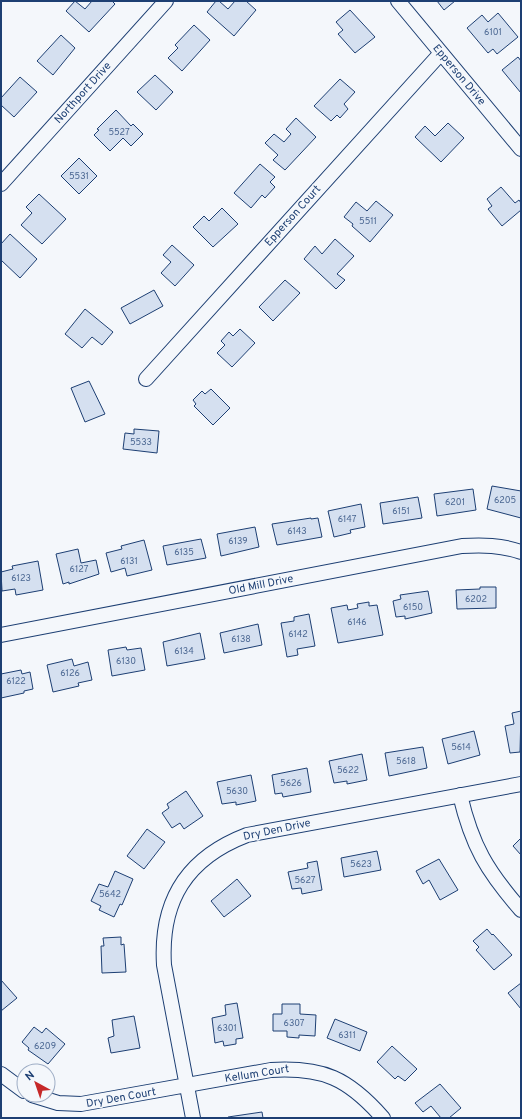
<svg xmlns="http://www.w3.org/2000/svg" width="522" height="1119" font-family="Overpass,sans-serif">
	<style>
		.building { fill: #d5e0f0; stroke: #1d3f73 }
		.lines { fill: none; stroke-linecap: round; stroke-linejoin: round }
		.minor-casing { stroke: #1d3f73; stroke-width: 16 }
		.minor { stroke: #f4f7fb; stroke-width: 14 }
		.labels { text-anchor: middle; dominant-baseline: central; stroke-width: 3; stroke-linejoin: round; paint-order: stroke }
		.number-label { font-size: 9px; fill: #4b6792 }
		.street-label { font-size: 11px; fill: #1d3f73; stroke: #f4f7fb }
	</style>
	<rect width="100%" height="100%" fill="#f4f7fb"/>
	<path class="building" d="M75,1l10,8 7,-8h20l3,3 -26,28 -23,-21z
		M216,1h3l9,8 7,-8h11l10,9 -22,26 -27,-24z
		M437,1h18l-11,9z
		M350,10l25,27 -20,16 -17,-19 5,-4 -7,-8z
		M498,13l20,24 -21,17 -4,-5 -5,4 -21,-25 15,-13 6,7z
		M194,25l16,15 -28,31 -14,-13 10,-10 -3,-3z
		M61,35l14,13 -22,27 -16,-14z
		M518,57l3,4v32l-19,-23z
		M155,75l18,17 -17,18 -19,-18z
		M20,77l17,15 -23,25 -13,-12v-7z
		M340,79l15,13 -11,12 4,5 -8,9 -3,-3 -6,6 -17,-15z
		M116,110l15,16 2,-2 10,10 -12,12 -8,-8 -13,13 -16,-16 5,-5 -2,-1z
		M296,118l20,19 -31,33 -12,-10 5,-5 -13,-12 9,-9 10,8 7,-8 -5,-5z
		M448,123l16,15 -23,24 -26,-25 10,-11 10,10z
		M79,158l18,18 -18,18 -18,-18z
		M260,164l15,13 -5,5 5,5 -10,11 -3,-3 -11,13 -17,-15z
		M501,187l14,16 4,-3 2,3v7l-19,16 -14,-17 4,-3 -5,-7z
		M39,194l27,25 -24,25 -21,-19 11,-12 -6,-6z
		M376,201l17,14 -23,27 -18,-16 1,-2 -9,-7 12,-15 11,9z
		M222,208l16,16 -25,23 -20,-20 11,-11 5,5z
		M10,234l27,25 -17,19 -19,-18v-16z
		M335,239l19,17 -17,18 8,6 -9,9 -32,-30 11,-13 7,8z
		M172,245l22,20 -19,21 -14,-13 10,-11 -8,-7z
		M285,280l15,13 -27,28 -14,-14z
		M154,290l9,16 -33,18 -9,-16z
		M85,309l28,23 -11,13 -10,-8 -10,11 -17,-14z
		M240,329l15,14 -23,24 -15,-14 8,-8 -4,-4 8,-9 4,4z
		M89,381l16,33 -20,8 -14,-34z
		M211,389l19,19 -17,17 -19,-19 2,-2 -3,-4 9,-9 3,3z
		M134,429l25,2 -2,22 -34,-4 2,-16 9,1z
		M492,486l29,5v27l-34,-9z
		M473,489l3,21 -39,6 -3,-22z
		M418,497l4,21 -39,6 -3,-21z
		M361,504l4,23 -15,3 1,3 -17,4 -6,-26z
		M311,518v1l7,-1 4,19 -45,8 -5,-21z
		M255,527l4,20 -38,9 -4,-22z
		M201,539l5,19 -39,7 -4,-19z
		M144,540l8,30 -25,6 -2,-8 -14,4 -5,-19 16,-4 -1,-3z
		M78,549l3,14 15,-3 3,14 -30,10v-2l-6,2 -7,-30z
		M38,561l5,29 -27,5 -1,-6 -13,2 -1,-19 12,-3 -1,-3z
		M480,587h16v21l-39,1 -1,-19 24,-1z
		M428,591l4,22 -27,6v-3l-9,1 -3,-16 8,-2 -1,-4z
		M369,602v4l8,-1 6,30 -45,8 -7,-35 16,-3 1,5 10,-2 -1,-4z
		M309,614l6,32 -18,3 1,6 -11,2 -6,-34 13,-2v-4z
		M258,624l4,21 -38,8 -4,-20z
		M200,633l5,26 -38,7 -4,-24z
		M126,647l1,3 14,-2 4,22 -33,6 -4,-26z
		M72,659l2,7 14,-4 4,18 -14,3 1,3 -26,6 -6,-27z
		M21,670l1,4 8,-2 3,17 -9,2v2l-23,5v-24z
		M521,711l-1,41 -10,1 -5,-27 9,-2 -2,-11z
		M474,731l6,24 -32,9 -6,-25z
		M423,747l4,21 -38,8 -4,-23z
		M362,754l5,26 -20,4v-3l-13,2 -5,-22z
		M307,768l4,24 -28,5 -1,-4 -7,1 -3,-19z
		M251,775l5,26 -20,4v-3l-14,2 -5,-22z
		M186,791l17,25 -19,13 -4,-6 -8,5 -10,-15 7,-5 -2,-4z
		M147,829l18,13 -21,27 -17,-13z
		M521,838v17l-8,-9z
		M377,851l4,19 -37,7 -3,-19z
		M439,859l19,31 -18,10 -11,-20 -6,4 -7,-13z
		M317,861l5,29 -20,4 -1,-6 -9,1 -4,-17 20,-4 -1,-5z
		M115,871l18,8 -11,26 -2,-1 -6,13 -15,-7 2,-4 -10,-5 8,-17 9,3z
		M237,879l14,17 -27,21 -13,-16z
		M487,929l5,6 1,-1 19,21 -18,15 -18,-20 3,-3 -6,-6z
		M121,937v8l3,-1 2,28 -24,1 -1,-27h3l-1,-8z
		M1,980l16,18 -16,13z
		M521,983v26l-13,-16z
		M237,1003l6,35 -7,1v5l-12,2 -1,-5 -8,2 -3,-25 14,-3 -1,-10z
		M282,1004h18v10l16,1 -1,21 -16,-1v3l-12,-1v-6h-14v-17h9z
		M134,1016l6,32 -29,5 -3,-15 6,-2 -2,-16z
		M335,1019l32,13 -7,19 -33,-13z
		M34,1027l8,6 4,-5 19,16 -17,20 -20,-14 1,-2 -7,-6z
		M392,1046l25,23 -12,12 -7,-5 -3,3 -18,-17z
		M440,1084l21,24 -12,10h-8l-10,-12 -8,6 -8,-9z
		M262,1112l1,6h-35v-1z"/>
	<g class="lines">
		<defs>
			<path id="minor" d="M398,1l123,148
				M1,184l165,-183
				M146,379l295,-326
				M1,635l461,-89c21,-1 39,-1 59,6
				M460,795c12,51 27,76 61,115
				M1,1074l23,17
				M32,1095l26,8 23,1 190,-34c52,-3 77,8 112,48
				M193,1118l-29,-153c-4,-65 23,-107 83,-130l274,-51"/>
		</defs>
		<use href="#minor" class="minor-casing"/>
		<use href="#minor" class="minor"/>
	</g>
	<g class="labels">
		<g class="number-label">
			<text x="493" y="32">6101</text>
			<text x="119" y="132">5527</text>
			<text x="79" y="176">5531</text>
			<text x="368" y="221">5511</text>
			<text x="141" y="442">5533</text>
			<text x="505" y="500">6205</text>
			<text x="455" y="502">6201</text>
			<text x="401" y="511">6151</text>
			<text x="347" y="519">6147</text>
			<text x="297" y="531">6143</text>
			<text x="238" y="541">6139</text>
			<text x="184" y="552">6135</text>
			<text x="129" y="561">6131</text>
			<text x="79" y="569">6127</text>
			<text x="21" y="578">6123</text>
			<text x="476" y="599">6202</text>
			<text x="413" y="607">6150</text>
			<text x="357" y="622">6146</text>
			<text x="298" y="634">6142</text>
			<text x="241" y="639">6138</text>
			<text x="184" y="651">6134</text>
			<text x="126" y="661">6130</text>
			<text x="70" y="673">6126</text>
			<text x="16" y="681">6122</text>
			<text x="461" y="747">5614</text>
			<text x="406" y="761">5618</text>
			<text x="348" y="770">5622</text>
			<text x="291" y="783">5626</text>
			<text x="237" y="791">5630</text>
			<text x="361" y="864">5623</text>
			<text x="305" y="880">5627</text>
			<text x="110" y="894">5642</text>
			<text x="294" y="1023">6307</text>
			<text x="227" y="1028">6301</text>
			<text x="347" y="1035">6311</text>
			<text x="45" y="1046">6209</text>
		</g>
		<g class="street-label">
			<text transform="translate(459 75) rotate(50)">Epperson Drive</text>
			<text transform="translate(83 93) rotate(-48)">Northport Drive</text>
			<text transform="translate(293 216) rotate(-48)">Epperson Court</text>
			<text transform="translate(261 585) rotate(-11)">Old Mill Drive</text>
			<text transform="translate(277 830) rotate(-12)">Dry Den Drive</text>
			<text transform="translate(257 1074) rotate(-9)">Kellum Court</text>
			<text transform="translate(121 1098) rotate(-10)">Dry Den Court</text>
		</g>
	</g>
	<rect width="522" height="1119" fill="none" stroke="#1d3f73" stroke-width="4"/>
	<g transform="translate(36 1083) rotate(320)"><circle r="19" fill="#f4f7fb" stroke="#9eadc5"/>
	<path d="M0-3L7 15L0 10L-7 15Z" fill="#c62828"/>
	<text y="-6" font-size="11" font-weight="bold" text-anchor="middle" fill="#1d3f73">N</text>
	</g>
</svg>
